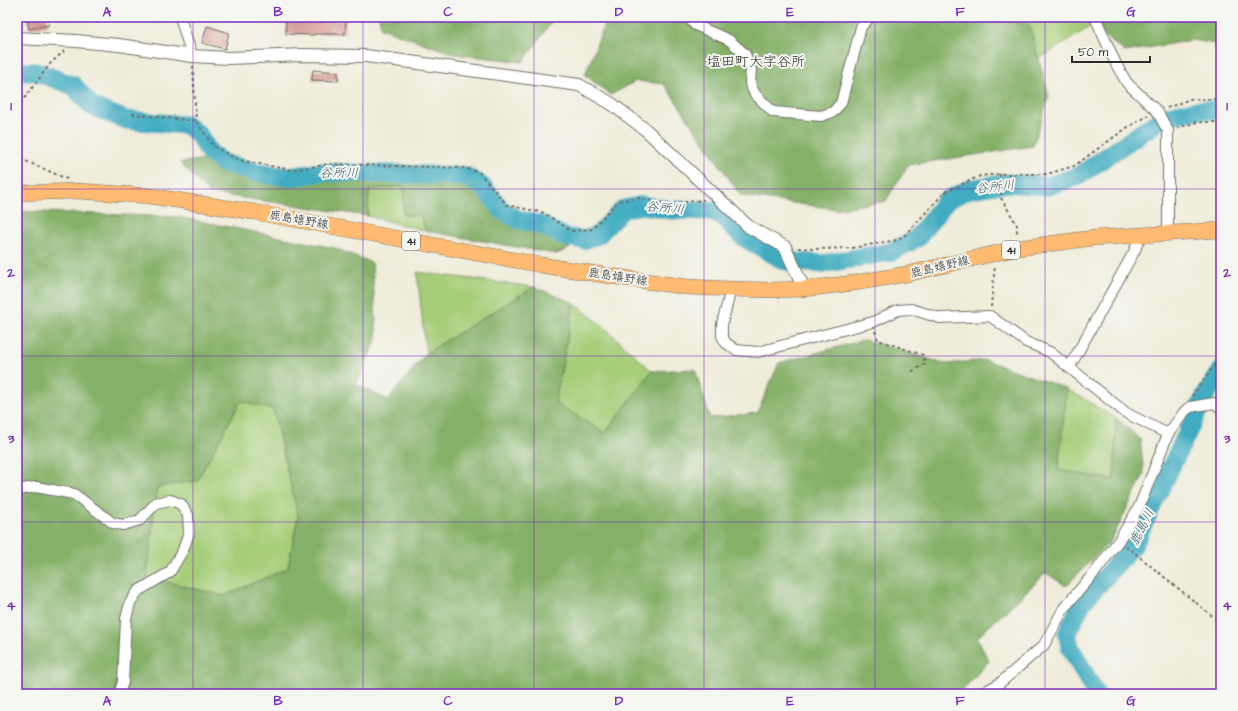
<svg xmlns="http://www.w3.org/2000/svg" width="1238" height="711" font-family="'Architects Daughter','Klee One',sans-serif">
	<style>
		.green { fill: #a6cd78; stroke: #687c52 }
		.forest { fill: #84b068; stroke: #586e4a; fill-rule: evenodd }
		.lines { fill: none; stroke-linecap: round; stroke-linejoin: round }
		.river { stroke: #41abc1; stroke-width: 19 }
		.building { fill: #d09390 }
		.minor-casing { stroke: #706f68; stroke-width: 12 }
		.tertiary-casing { stroke: #706f68; stroke-width: 14 }
		.primary-casing { stroke: #706f68; stroke-width: 16 }
		.path { stroke: #706f68; stroke-width: 2; stroke-dasharray: 3 3; stroke-linecap: butt }
		.minor { stroke: #fff; stroke-width: 10 }
		.tertiary { stroke: #fff; stroke-width: 12 }
		.primary { stroke: #febb71; stroke-width: 15 }
		.grid { fill: none; stroke: #7b2cbf; stroke-width: 1; stroke-opacity: 0.55 }
		.labels { text-anchor: middle; dominant-baseline: central; stroke-width: 4; stroke-linejoin: round; paint-order: stroke }
		.shield { fill: #f6f6f2; stroke: #686867; stroke-width: 1 }
		.shield-label { font-size: 11px; font-weight: bold; fill: #2b2b2b }
		.street-label { font-size: 12px; fill: #2b2b2b; stroke: #f6f6f2 }
		.water-label { font-size: 13px; font-style: italic; fill: #345e67; stroke: #f6f6f2 }
		.quarter-label { font-size: 14px; fill: #2b2b2b; stroke: #f6f6f2 }
		.neatline { fill: none; stroke: #7b2cbf; stroke-width: 1.5 }
		.grid-label { font-size: 13px; text-anchor: middle; font-weight: bold; fill: #7b2cbf }
	</style>
	<rect width="100%" height="100%" fill="#f6f6f2"/>
	<filter id="ink" filterUnits="userSpaceOnUse"><feTurbulence type="fractalNoise" baseFrequency=".025" numOctaves="2"/><feDisplacementMap in="SourceGraphic" scale="8" xChannelSelector="R" yChannelSelector="G"/><feConvolveMatrix kernelMatrix="1 2 1 2 8 2 1 2 1" color-interpolation-filters="sRGB"/></filter>
	<filter id="wash" filterUnits="userSpaceOnUse"><feTurbulence type="fractalNoise" baseFrequency=".012" numOctaves="4" result="noise"/><feDisplacementMap in="SourceGraphic" scale="16" xChannelSelector="R" yChannelSelector="G"/><feGaussianBlur stdDeviation="0.9" result="paint"/><feColorMatrix in="noise" values="0 0 0 0 0 0 0 0 0 0 0 0 0 0 0 0 0 1.4 0 .05"/><feComposite in="paint" operator="in"/></filter>
	<g filter="url(#wash)">
		<rect width="100%" height="100%" fill="#efecd9"/>
		<path class="green" d="M974,17h112l5,9 -52,33 -10,-34z
			M405,186l15,30 6,15 -58,-15 1,-26z
			M417,272l117,15 -108,66z
			M574,303l30,24 48,44 -47,62 -50,-30z
			M1067,389l49,29 -2,62 -56,-10z
			M241,400l32,10 25,106 -10,52 -64,28 -77,-19 10,-90 40,-6z"/>
		<path class="forest" d="M379,17h176l-32,45 -69,-8 -73,-26z
			M607,17h367l55,8 20,71 -16,50 -125,19 -22,36 -50,8 -95,-13 -77,-112 -28,-3 -25,14 -26,-20z
			M1086,17h135v28l-28,-5 -68,12 -34,-26z
			M205,159l19,14 69,12 45,-8 122,5 18,9 25,31 38,8 29,18 -14,6 -130,-23 -6,-15 -17,-1 1,-29 -35,4 -1,26 -159,-23 -29,-30z
			M17,211l162,6 156,31 37,15 5,76 -21,45 32,16 38,-47 108,-66 40,16 -19,100 50,30 47,-62 43,-2 15,49 47,-5 22,-50 85,-23 82,24 39,-4 82,29 -9,81 56,10 2,-62 24,21 4,35 -33,67 -45,45 -20,-13 -69,65 12,23 -30,33h-942zM241,401l32,9 25,106 -10,52 -64,28 -77,-19 10,-90 40,-6z"/>
		<g class="lines">
			<path class="river" d="M17,72h20l37,14 17,20 35,14 60,5 12,9 11,18 14,11 40,11 27,3 32,-5 143,4 17,10 21,25 16,9 22,5 24,12 18,3 15,-5 25,-26 20,-4 27,5 41,1 11,5 21,21 42,24 37,3 69,-12 26,-14 30,-38 23,-11 37,-6 41,3 30,-10 88,-60 31,-6h24
				M1096,694l-26,-47 -3,-14 15,-30 51,-57 72,-150 16,-25"/>
		</g>
		<g id="blocks">
			<path class="building" d="M31,17h16l2,8 -20,4 -2,-11z
				M324,20h22l-1,14h-31v1l-28,-1v-13l38,1z
				M207,26l22,7 -4,16 -23,-6z
				M313,70l25,2v9l-26,-1z"/>
		</g>
	</g>
	<g filter="url(#ink)">
		<use href="#blocks" fill-opacity="0" stroke="#706f68" stroke-width="1"/>
		<g class="lines">
			<defs>
				<path id="minor" d="M180,17l12,39
					M688,17l7,8 34,15 16,14 6,15 -1,15 5,10 18,18 48,4 12,-4 8,-9 20,-76 9,-10
					M1095,17l21,47 11,19 30,28 11,20v102
					M731,289l-9,35v12l4,7 10,7 22,2 115,-30 25,-12 13,-1 29,9 50,-2 36,26 24,10 76,61 42,21
					M1069,368l66,-118 5,-15
					M17,490l19,-3 38,7 39,29 10,2 17,-5 16,-17 14,-3 11,4 7,11 1,18 -6,17 -13,22 -32,19 -8,12 -4,16 -3,63 -4,12
					M981,694l19,-11 44,-38 20,-37 32,-37 23,-31 20,-33 29,-73 17,-23 5,-4 24,-4 7,5"/>
				<path id="tertiary" d="M17,38l59,3 43,4 73,11 36,2 74,-3 64,1 213,29 33,19 34,26 103,97 36,20 19,42"/>
				<path id="primary" d="M17,193l62,-2 71,5 104,16 287,53 69,11 77,11 44,2 39,1 34,-1 50,-6 53,-9 111,-26 75,-10 128,-8"/>
			</defs>
			<use href="#minor" class="minor-casing"/>
			<use href="#tertiary" class="tertiary-casing"/>
			<use href="#primary" class="primary-casing"/>
			<path class="path" d="M193,66l3,55
				M17,108l33,-44 14,-13
				M1167,108l23,-9h31
				M132,114l64,7 17,25 26,14 52,10 41,-6 133,4 15,5 27,32 37,8 27,18 21,-2 26,-28 21,-3 29,6 36,-4
				M1177,128l20,-6h24
				M17,154l4,5 46,20
				M1000,174l1,24 16,27v10
				M798,248l16,1 38,-1 45,-8 8,-5 40,-43 35,-16 20,-2h47l27,-8 54,-39 20,-11
				M991,307l4,-42
				M875,331l3,9 45,15 2,9 -16,9
				M1192,396l29,-40
				M1126,546l95,77"/>
			<use href="#minor" class="minor"/>
			<use href="#tertiary" class="tertiary"/>
			<use href="#primary" class="primary"/>
		</g>
	</g>
	<path class="grid" d="M193,17v677M363,17v677M534,17v677M704,17v677M875,17v677M1045,17v677M17,189h1204M17,356h1204M17,522h1204"/>
	<g class="labels">
		<g class="shield">
			<rect x="402" y="232" width="18" height="18" rx="3"/>
			<rect x="1002" y="241" width="18" height="18" rx="3"/>
		</g>
		<g class="shield-label">
			<text x="411" y="241">41</text>
			<text x="1011" y="250">41</text>
		</g>
		<g class="street-label">
			<text transform="translate(299 220) rotate(10)">鹿島嬉野線</text>
			<text transform="translate(940 267) rotate(-13)">鹿島嬉野線</text>
			<text transform="translate(618 277) rotate(9)">鹿島嬉野線</text>
		</g>
		<g class="water-label">
			<text x="339" y="173">谷所川</text>
			<text transform="translate(995 187) rotate(-6)">谷所川</text>
			<text transform="translate(665 208) rotate(5)">谷所川</text>
			<text transform="translate(1142 527) rotate(-63)">鹿島川</text>
		</g>
		<g class="quarter-label">
			<text x="756" y="62">塩田町大字谷所</text>
		</g>
	</g>
	<rect width="1238" height="711" fill="none" stroke="#f6f6f2" stroke-width="44"/>
	<path d="M1072 56v6h78v-6" fill="none" stroke="#2b2b2b" stroke-width="2"/>
	<text x="1078" y="56" font-size="12" fill="#2b2b2b" stroke="#f6f6f2" stroke-width="3" paint-order="stroke">50 m</text>
	<rect x="22" y="22" width="1194" height="667" class="neatline"/>
	<g class="grid-label">
		<text x="107" y="16">A</text>
		<text x="278" y="16">B</text>
		<text x="448" y="16">C</text>
		<text x="619" y="16">D</text>
		<text x="790" y="16">E</text>
		<text x="960" y="16">F</text>
		<text x="1131" y="16">G</text>
		<text x="11" y="110">1</text>
		<text x="1227" y="110">1</text>
		<text x="11" y="277">2</text>
		<text x="1227" y="277">2</text>
		<text x="11" y="443">3</text>
		<text x="1227" y="443">3</text>
		<text x="11" y="610">4</text>
		<text x="1227" y="610">4</text>
		<text x="107" y="705">A</text>
		<text x="278" y="705">B</text>
		<text x="448" y="705">C</text>
		<text x="619" y="705">D</text>
		<text x="790" y="705">E</text>
		<text x="960" y="705">F</text>
		<text x="1131" y="705">G</text>
	</g>
</svg>
